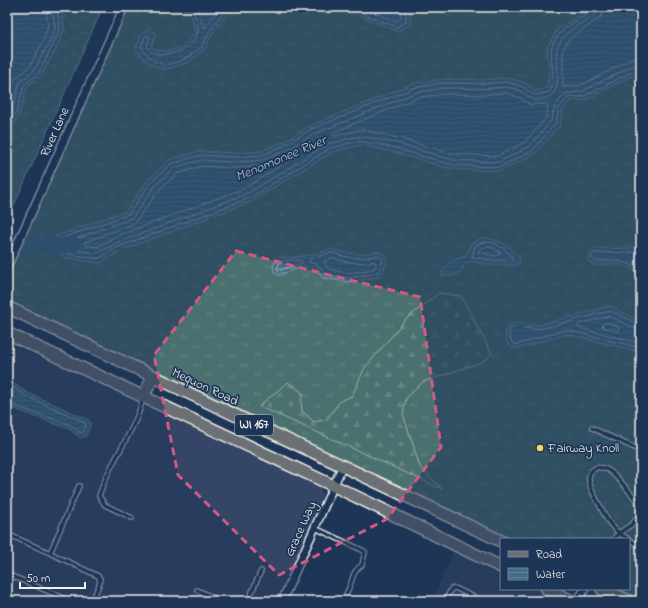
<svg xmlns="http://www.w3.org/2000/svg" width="648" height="608" font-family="'Indie Flower',sans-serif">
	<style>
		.built { fill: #344465 }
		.grass { fill: url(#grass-tufts); stroke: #a0b0ac }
		.forest { fill: url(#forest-firs); stroke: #a0b0ac }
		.wetland { fill: url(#wetland-marsh); stroke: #a0b0ac }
		.water { fill: url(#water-rules); stroke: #89a2ae }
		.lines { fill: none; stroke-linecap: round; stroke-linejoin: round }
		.shore { stroke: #acbcc1; stroke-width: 1 }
		.river { stroke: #416d87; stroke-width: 16 }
		.service-casing { stroke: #f4f1e8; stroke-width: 6 }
		.minor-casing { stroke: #f4f1e8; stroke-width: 10 }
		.primary-casing { stroke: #f4f1e8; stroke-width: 14 }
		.service { stroke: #1d3557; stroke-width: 3.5 }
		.minor { stroke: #1d3557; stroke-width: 7 }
		.primary { stroke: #6b7074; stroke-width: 11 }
		.marked { fill: none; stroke: #d15985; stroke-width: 3; stroke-dasharray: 8 5; stroke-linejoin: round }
		.poi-dot { fill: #ffd166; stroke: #1d3557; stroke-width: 1.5 }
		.labels { text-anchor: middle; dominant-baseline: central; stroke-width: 3.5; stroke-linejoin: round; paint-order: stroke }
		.shield { fill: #1d3557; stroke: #b4b9bc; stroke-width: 1 }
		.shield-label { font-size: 12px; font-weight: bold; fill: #f4f1e8 }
		.street-label { font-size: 13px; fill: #f4f1e8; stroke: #1d3557 }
		.poi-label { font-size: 13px; fill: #f4f1e8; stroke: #1d3557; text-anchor: start }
		.water-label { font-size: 14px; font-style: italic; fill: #b5c3c6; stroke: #1d3557 }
	</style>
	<defs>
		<pattern id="grass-tufts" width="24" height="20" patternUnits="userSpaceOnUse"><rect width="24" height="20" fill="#4b6f70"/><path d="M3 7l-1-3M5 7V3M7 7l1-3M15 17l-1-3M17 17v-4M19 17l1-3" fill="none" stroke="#668484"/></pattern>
		<pattern id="forest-firs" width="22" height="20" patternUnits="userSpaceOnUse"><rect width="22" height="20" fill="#4b6f70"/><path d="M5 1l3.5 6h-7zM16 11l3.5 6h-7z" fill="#668484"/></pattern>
		<pattern id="wetland-marsh" width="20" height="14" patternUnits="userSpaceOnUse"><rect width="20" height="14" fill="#4b6f70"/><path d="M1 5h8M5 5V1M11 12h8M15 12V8" fill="none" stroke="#668484"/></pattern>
		<pattern id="water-rules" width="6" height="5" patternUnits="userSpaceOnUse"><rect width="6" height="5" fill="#416d87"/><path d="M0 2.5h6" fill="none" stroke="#5d8298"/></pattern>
	</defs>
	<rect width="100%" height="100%" fill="#1d3557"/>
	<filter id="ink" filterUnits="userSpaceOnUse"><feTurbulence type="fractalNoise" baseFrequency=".025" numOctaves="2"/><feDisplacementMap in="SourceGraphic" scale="8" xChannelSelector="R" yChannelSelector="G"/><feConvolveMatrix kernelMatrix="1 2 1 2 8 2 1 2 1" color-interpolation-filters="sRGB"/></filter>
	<g filter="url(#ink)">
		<path class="built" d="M7,343l48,20 265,124 2,5v7l-45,102h-270z
			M455,548l46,22v19h41l25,12h-136z"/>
		<path class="grass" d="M124,7h517v594l-24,-12h12v-50h-118l-504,-232v-40z"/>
		<path class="forest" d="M439,293l22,3 31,58 -10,8 -59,20 -17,16 -3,16 17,53 22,22 -183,-83 29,-24 16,12 -3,6 1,11 12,11 13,-3 13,-18 12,-5 12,-27 42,-50z"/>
		<path class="wetland" d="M7,7h96l-96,214z"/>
		<path class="water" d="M7,7h52l3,3 2,19 -6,16 -17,31 -14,11 -8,29 -12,13z
			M184,7h51l-8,7 -13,17 -10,19 -17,13 -24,7 -17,-9 -10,-13 6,-14 7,-6 7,6 -5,13c9,6 24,5 33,-2 4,-3 8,-9 11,-12l-3,-16z
			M348,7h58l4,3v15l-13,6 -30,-12z
			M591,7h50v64l-55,29 -16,1 -7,9 -3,15 -26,29 -33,17 -50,-2 -57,-17 -33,-7 -29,7 -80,49 -132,50 -20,12 -34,-5 -15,-11 5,-11 70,-25 22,-31 21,-20 31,-9 35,2 27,-2 23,-10 24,-15 106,-43 31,-4 37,1 23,-2 17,4 12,9 12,-3 2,-14 -2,-27 11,-18z
			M485,238c16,1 25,10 35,20l-1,5 -4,3c-10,-3 -11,-1 -20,-1 -10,0 -19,-5 -29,-3 -8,15 -8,13 -24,14l1,-5 8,-10 15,-5 5,-12 8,-5z
			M641,246v26c-8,-2 -17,-7 -25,-8 -11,-1 -22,6 -29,-5l4,-9 4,-1 39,-1z
			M332,249c15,5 30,7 45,2l7,3 3,6 -4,12 -4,5 -31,5 -25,-4 -6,-9 -11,-3 -28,9 -4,-3 -1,-6 3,-5 5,-4 6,1 24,-3z
			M610,306l31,16v30l-74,-18 -52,15c-10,-3 -11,-15 -7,-24 7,-4 13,-1 21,0 3,1 7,0 11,0z
			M7,379l19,13 61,27 4,4 -5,13 -5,2 -12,-9 -62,-23z"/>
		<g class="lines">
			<path class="shore" d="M189,7c33,39 -32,59 -41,41 -2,-3 1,-8 2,-11l-2,-2 -3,2 -4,10 8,10 15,9 21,-7 16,-11 10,-19 13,-18 4,-4
				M196,7l4,7 3,12 2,1 16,-20
				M355,7l13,9 29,11 9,-5v-9l-2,-6
				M365,7l6,4 25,10 5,-3 -2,-11
				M593,7l-2,5c-15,9 -32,17 -39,34 -3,9 5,40 -3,46 -4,2 -11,2 -15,3l-13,-9 -15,-4 -23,2 -37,-1 -30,4 -105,42 -24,15 -24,11 -28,2 -34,-2 -30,9 -20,18 -22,32 -70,25 -3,7 12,8 30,5 20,-12 132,-49 80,-50 30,-7 35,7 57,17 48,2 32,-16 24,-28 3,-15 9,-10 17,-2 53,-27 3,-1
				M598,7l-1,5 -3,4c-13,8 -32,16 -37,32 -1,4 0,9 0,13 1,21 4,40 -24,39l-14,-10 -13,-3 -22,2 -37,-1 -30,4 -103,42 -25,15 -25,11 -29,2 -34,-2 -27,8 -19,18 -23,32 -67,25 -1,2 6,4 27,4 20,-10 131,-50 80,-49 31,-8 37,7 56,17 47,2 30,-15 22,-26 4,-15 10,-12 18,-3 53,-27 5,-1
				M604,7l-1,6 -3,5 -31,21 -6,11v37l19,-2 51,-27 8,-1
				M505,93l11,3 15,9 15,-1 2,2 -2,12 -21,24 -28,14 -44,-2 -55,-16 -34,-8h-6l-23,6 -3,-2 2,-2 85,-35 28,-3 37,1z
				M7,106l8,-27 15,-13 14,-27 4,-12 -2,-20
				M7,116l5,-5 8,-29 14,-12 16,-29 5,-13 -3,-21
				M7,123l9,-9 8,-29 14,-11 16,-31 6,-15 -3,-21
				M290,155l2,2 -1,2 -46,29 -131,49 -17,10 -13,-2 1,-3 50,-19 24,-33 18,-16 25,-8 33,2 30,-2z
				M492,242c9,4 15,9 21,16v2c-11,1 -29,0 -41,-3l3,-11 6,-3z
				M491,247l9,5v2l-5,2 -17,-4 1,-2 3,-2z
				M641,250l-7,2 -38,1 -3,1 -2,4 5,3 20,-1 25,8
				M332,253c16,5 29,7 45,2l4,2 2,3 -4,10 -2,3 -29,5 -23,-4 -6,-8 -10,-4 1,-3z
				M332,258c14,4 28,7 42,3l2,3 -2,5 -26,4 -20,-4 -4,-7z
				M300,260l2,1 -1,3 -21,6 -3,-1 2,-5 3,-3z
				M609,323l10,4v3l-2,1 -15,-4 1,-3z
				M641,325l-31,-14 -70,18c-10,1 -18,-2 -28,-2 -5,5 -3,14 4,18l40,-13 11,-2 74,18
				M641,330l-5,-1 -27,-13 -30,8 -2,2 2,2 62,15
				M7,383l17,12 60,27 2,3 -3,7 -2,1 -11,-8 -63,-22"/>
			<path class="river" d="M7,244l55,2 10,-2"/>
			<defs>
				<path id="service" d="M592,428l49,23
					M79,486l-29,67 48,23 2,3 -1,6 -7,16
					M132,518l-27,-13 -6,-9c10,-34 36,-63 44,-98
					M315,528l47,22 3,2 -3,13c-10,6 -9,15 -14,25 -1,4 -4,7 -6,11
					M7,534l43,19
					M613,539l6,-6c-10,-8 -14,-17 -19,-27 -5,-10 -20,-32 -4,-38 4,-1 8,0 12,2 9,6 26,27 33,36
					M628,539l-9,-6 12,-8 10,-11
					M629,540l12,6
					M7,574l64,27
					M197,590l24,11
					M7,598l6,3
					M248,601l13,-30
					M445,601l6,-12 4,-1 27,13"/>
				<path id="minor" d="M7,267l117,-260
					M282,601l60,-134
					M577,601l8,-12"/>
				<path id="primary" d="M7,307l494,234
					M7,333l327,153 167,81
					M143,397l10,-20
					M547,589l25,12
					M602,589l27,12"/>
			</defs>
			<use href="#service" class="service-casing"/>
			<use href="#minor" class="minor-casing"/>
			<use href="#primary" class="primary-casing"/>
			<use href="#service" class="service"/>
			<use href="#minor" class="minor"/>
			<use href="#primary" class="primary"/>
		</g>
	</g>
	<path d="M0 0H648V608H0ZM236,251l77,20 107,26 21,150 -54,72 -108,56 -101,-100 -24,-120z" fill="#1d3557" fill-opacity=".55" fill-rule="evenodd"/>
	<path class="marked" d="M236,251l77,20 107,26 21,150 -54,72 -108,56 -101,-100 -24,-120z"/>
	<circle class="poi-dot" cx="540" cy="448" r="4"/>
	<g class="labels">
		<rect class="shield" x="235" y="415" width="38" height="20" rx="3"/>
		<g class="shield-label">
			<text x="254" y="425">WI 167</text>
		</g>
		<g class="street-label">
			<text transform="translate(55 132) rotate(-66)">River Lane</text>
			<text transform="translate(205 387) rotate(25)">Mequon Road</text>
			<text transform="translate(301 529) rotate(-66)">Grace Way</text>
		</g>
		<g class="poi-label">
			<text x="548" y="448">Fairway Knoll</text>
		</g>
		<g class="water-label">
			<text transform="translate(281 159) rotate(-23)">Menomonee River</text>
		</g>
	</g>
	<rect width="648" height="608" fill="none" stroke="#1d3557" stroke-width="24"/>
	<rect x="12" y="12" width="624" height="584" fill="none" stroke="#f4f1e8" stroke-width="1.5" filter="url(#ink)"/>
	<rect x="500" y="538" width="130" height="52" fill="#1d3557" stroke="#738091"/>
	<rect x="508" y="551" width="20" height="6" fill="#6b7074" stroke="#738091"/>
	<text x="536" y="558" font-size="12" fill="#f4f1e8">Road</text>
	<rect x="508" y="568" width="20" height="12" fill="url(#water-rules)" stroke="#738091"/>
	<text x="536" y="578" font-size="12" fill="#f4f1e8">Water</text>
	<path d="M20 582v6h65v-6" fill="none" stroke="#f4f1e8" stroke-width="2"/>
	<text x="26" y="582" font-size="12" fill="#f4f1e8" stroke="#1d3557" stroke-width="3" paint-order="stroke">50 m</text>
</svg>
